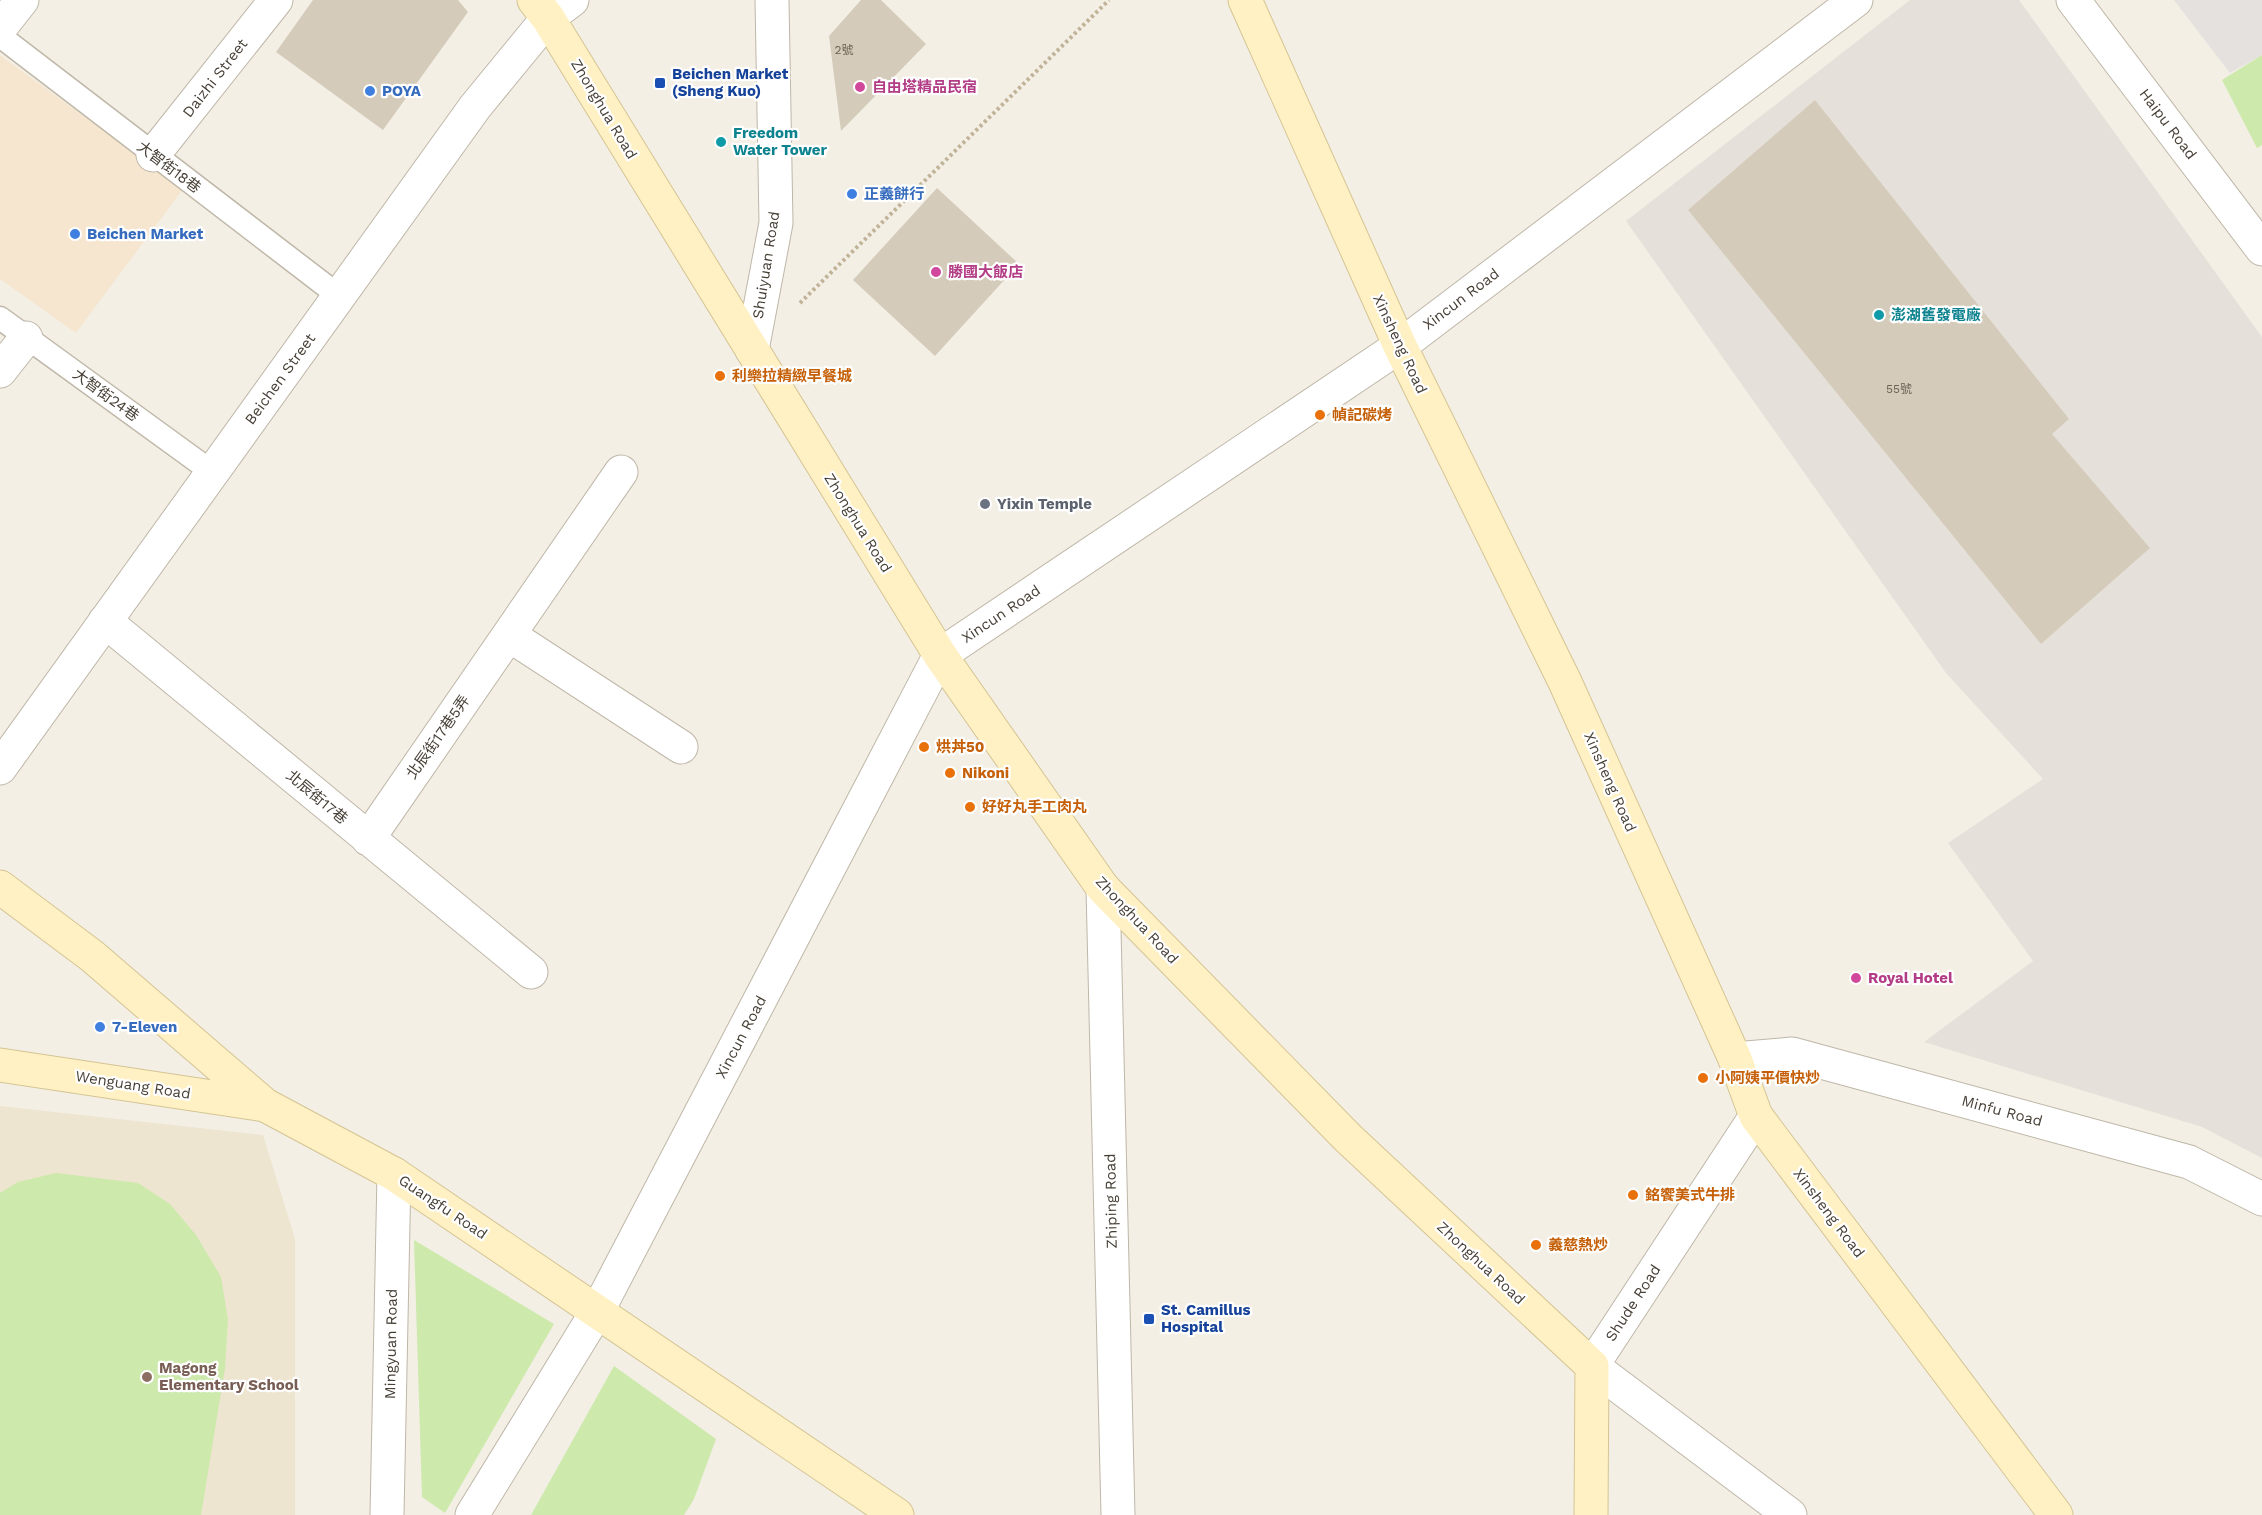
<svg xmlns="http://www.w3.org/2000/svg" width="2262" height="1515" font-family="'Work Sans','Noto Sans TC',sans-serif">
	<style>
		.commercial { fill: #f6e6cf }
		.industrial { fill: #e5e1da }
		.education { fill: #ede5cf }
		.green { fill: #cde9ac }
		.parking { fill: #e4e1de }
		.building { fill: #d5cbba }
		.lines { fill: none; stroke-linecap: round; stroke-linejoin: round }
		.lane-casing { stroke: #bfb7a8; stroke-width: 25 }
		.street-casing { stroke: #bfb7a8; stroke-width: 35 }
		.secondary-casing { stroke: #d5c493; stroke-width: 35 }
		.path { stroke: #c1b398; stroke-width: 4; stroke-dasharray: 3 3; stroke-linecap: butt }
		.lane { stroke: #fff; stroke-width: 22 }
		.street { stroke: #fff; stroke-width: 33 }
		.secondary { stroke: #fff1c4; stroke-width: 33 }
		.transit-dot { fill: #1a4fb4; stroke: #fff; stroke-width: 2 }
		.hotel-dot { fill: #d1479c; stroke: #fff; stroke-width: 2 }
		.shop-dot { fill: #3f7fe0; stroke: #fff; stroke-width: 2 }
		.culture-dot { fill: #0f9aa8; stroke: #fff; stroke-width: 2 }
		.food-dot { fill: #e8710a; stroke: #fff; stroke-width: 2 }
		.worship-dot { fill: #6b7280; stroke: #fff; stroke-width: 2 }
		.education-dot { fill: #8d6e63; stroke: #fff; stroke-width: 2 }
		.labels { text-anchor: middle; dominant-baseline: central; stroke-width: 4.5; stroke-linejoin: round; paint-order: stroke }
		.number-label { font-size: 12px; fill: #6a6256 }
		.transit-label { font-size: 15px; font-weight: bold; fill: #164399; stroke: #fff; text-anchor: start }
		.street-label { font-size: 15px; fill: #463f35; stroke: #fff }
		.hotel-label { font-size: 15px; font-weight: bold; fill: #b23c85; stroke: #fff; text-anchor: start }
		.shop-label { font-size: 15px; font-weight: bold; fill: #366cbe; stroke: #fff; text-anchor: start }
		.culture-label { font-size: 15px; font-weight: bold; fill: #0d838f; stroke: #fff; text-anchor: start }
		.food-label { font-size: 15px; font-weight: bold; fill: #c56008; stroke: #fff; text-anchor: start }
		.worship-label { font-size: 15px; font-weight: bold; fill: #5b616d; stroke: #fff; text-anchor: start }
		.education-label { font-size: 15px; font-weight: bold; fill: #785e54; stroke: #fff; text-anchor: start }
	</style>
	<rect width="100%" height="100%" fill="#f3efe5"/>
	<path class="commercial" d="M0,55l183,134 -107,144 -76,-54z"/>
	<path class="industrial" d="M1910,0h109l243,337v821l-60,-31 -278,-85 109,-81 -85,-118 95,-64 -97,-106 -320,-452z"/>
	<path class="education" d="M0,1106l263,29 32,104v276h-295z"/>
	<path class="green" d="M2262,55v90l-5,3 -35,-68z
		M56,1173l82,10 32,21 26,31 25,42 7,43 -3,48 -24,147h-201v-322l18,-11z
		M414,1240l140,84 -109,189 -23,-16z
		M614,1366l102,73 -22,60 -10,16h-153z"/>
	<path class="parking" d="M2174,0h88v55l-32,18z"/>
	<path class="building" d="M313,0h145l10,12 -85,118 -107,-78z
		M861,0h20l45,44 -85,87 -12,-95z
		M1815,100l254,319 -17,15 98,114 -109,96 -353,-434z
		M937,188l82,76 -84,92 -82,-76z"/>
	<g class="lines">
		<defs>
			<path id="lane" d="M0,36l339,260
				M0,318l212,154"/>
			<path id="street" d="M2073,0l189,249
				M0,28l22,-28
				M153,155l123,-155
				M752,350l24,-127 -4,-223
				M0,371l26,-33
				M105,621l426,351
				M509,635l172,112
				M0,768l475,-661 73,-89 24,-18
				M368,839l253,-367
				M1103,888l15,627
				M1735,1059l57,-5 397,108 73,37
				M1756,1116l-164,250 198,149
				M387,1515l7,-341
				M472,1515l126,-205 342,-655 460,-309 456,-346"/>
			<path id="secondary" d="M534,0l14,18 392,637 163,233 245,250 244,228 -1,149
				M1245,0l155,346 165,336 170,377 21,57 300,399
				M0,887l92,69 173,149 129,69 503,341
				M0,1065l265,40"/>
		</defs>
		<use href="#lane" class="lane-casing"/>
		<use href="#street" class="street-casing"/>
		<use href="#secondary" class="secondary-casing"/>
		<path class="path" d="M800,303l309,-303"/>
		<use href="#lane" class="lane"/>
		<use href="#street" class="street"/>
		<use href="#secondary" class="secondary"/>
	</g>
	<g class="transit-dot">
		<rect x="654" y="77" width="12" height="12" rx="3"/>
		<rect x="1143" y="1313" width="12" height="12" rx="3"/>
	</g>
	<g class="hotel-dot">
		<circle cx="860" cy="87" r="6"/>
		<circle cx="936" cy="272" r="6"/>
		<circle cx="1856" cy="978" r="6"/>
	</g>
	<g class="shop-dot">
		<circle cx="370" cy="91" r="6"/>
		<circle cx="852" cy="194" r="6"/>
		<circle cx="75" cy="234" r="6"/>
		<circle cx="100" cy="1027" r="6"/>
	</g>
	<g class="culture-dot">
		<circle cx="721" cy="142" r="6"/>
		<circle cx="1879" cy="315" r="6"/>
	</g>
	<g class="food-dot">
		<circle cx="720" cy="376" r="6"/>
		<circle cx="1320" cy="415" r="6"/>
		<circle cx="924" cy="747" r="6"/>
		<circle cx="950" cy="773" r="6"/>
		<circle cx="970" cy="807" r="6"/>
		<circle cx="1703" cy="1078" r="6"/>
		<circle cx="1633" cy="1195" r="6"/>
		<circle cx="1536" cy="1245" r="6"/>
	</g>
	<circle class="worship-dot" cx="985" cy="504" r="6"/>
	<circle class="education-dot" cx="147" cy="1377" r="6"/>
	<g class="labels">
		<g class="number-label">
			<text x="844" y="50">2號</text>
			<text x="1899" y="389">55號</text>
		</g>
		<g class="transit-label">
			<text x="672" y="74">Beichen Market<tspan x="672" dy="17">(Sheng Kuo)</tspan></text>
			<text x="1161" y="1310">St. Camillus<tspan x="1161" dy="17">Hospital</tspan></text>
		</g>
		<g class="street-label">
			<text transform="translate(215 78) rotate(-52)">Daizhi Street</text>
			<text transform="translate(604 109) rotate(59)">Zhonghua Road</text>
			<text transform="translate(2168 124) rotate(53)">Haipu Road</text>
			<text transform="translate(169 167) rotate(37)">大智街18巷</text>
			<text transform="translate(766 265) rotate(-81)">Shuiyuan Road</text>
			<text transform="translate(1461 299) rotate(-37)">Xincun Road</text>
			<text transform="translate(1400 344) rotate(65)">Xinsheng Road</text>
			<text transform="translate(280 379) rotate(-54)">Beichen Street</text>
			<text transform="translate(106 395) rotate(36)">大智街24巷</text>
			<text transform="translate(858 523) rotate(58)">Zhonghua Road</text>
			<text transform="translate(1001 614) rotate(-34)">Xincun Road</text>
			<text transform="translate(438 737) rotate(-55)">北辰街17巷5弄</text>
			<text transform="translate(1610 782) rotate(66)">Xinsheng Road</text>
			<text transform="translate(317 797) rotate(40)">北辰街17巷</text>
			<text transform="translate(1137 920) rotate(47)">Zhonghua Road</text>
			<text transform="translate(741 1037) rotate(-62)">Xincun Road</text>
			<text transform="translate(133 1085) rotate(9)">Wenguang Road</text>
			<text transform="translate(2002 1111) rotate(15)">Minfu Road</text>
			<text transform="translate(1111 1201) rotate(-91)">Zhiping Road</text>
			<text transform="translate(443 1207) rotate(34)">Guangfu Road</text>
			<text transform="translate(1829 1213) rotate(53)">Xinsheng Road</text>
			<text transform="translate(1481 1263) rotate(43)">Zhonghua Road</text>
			<text transform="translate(1633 1303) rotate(-57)">Shude Road</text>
			<text transform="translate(391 1344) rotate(-89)">Mingyuan Road</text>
		</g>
		<g class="hotel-label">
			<text x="872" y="87">自由塔精品民宿</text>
			<text x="948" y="272">勝國大飯店</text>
			<text x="1868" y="978">Royal Hotel</text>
		</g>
		<g class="shop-label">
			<text x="382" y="91">POYA</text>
			<text x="864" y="194">正義餅行</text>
			<text x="87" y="234">Beichen Market</text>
			<text x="112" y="1027">7-Eleven</text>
		</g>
		<g class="culture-label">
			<text x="733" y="133">Freedom<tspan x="733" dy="17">Water Tower</tspan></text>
			<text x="1891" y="315">澎湖舊發電廠</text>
		</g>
		<g class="food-label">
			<text x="732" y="376">利樂拉精緻早餐城</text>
			<text x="1332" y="415">幀記碳烤</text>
			<text x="936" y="747">烘丼50</text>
			<text x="962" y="773">Nikoni</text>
			<text x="982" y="807">好好丸手工肉丸</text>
			<text x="1715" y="1078">小阿姨平價快炒</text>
			<text x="1645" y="1195">銘饗美式牛排</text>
			<text x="1548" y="1245">義慈熱炒</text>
		</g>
		<g class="worship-label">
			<text x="997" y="504">Yixin Temple</text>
		</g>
		<g class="education-label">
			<text x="159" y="1368">Magong<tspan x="159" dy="17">Elementary School</tspan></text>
		</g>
	</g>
</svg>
